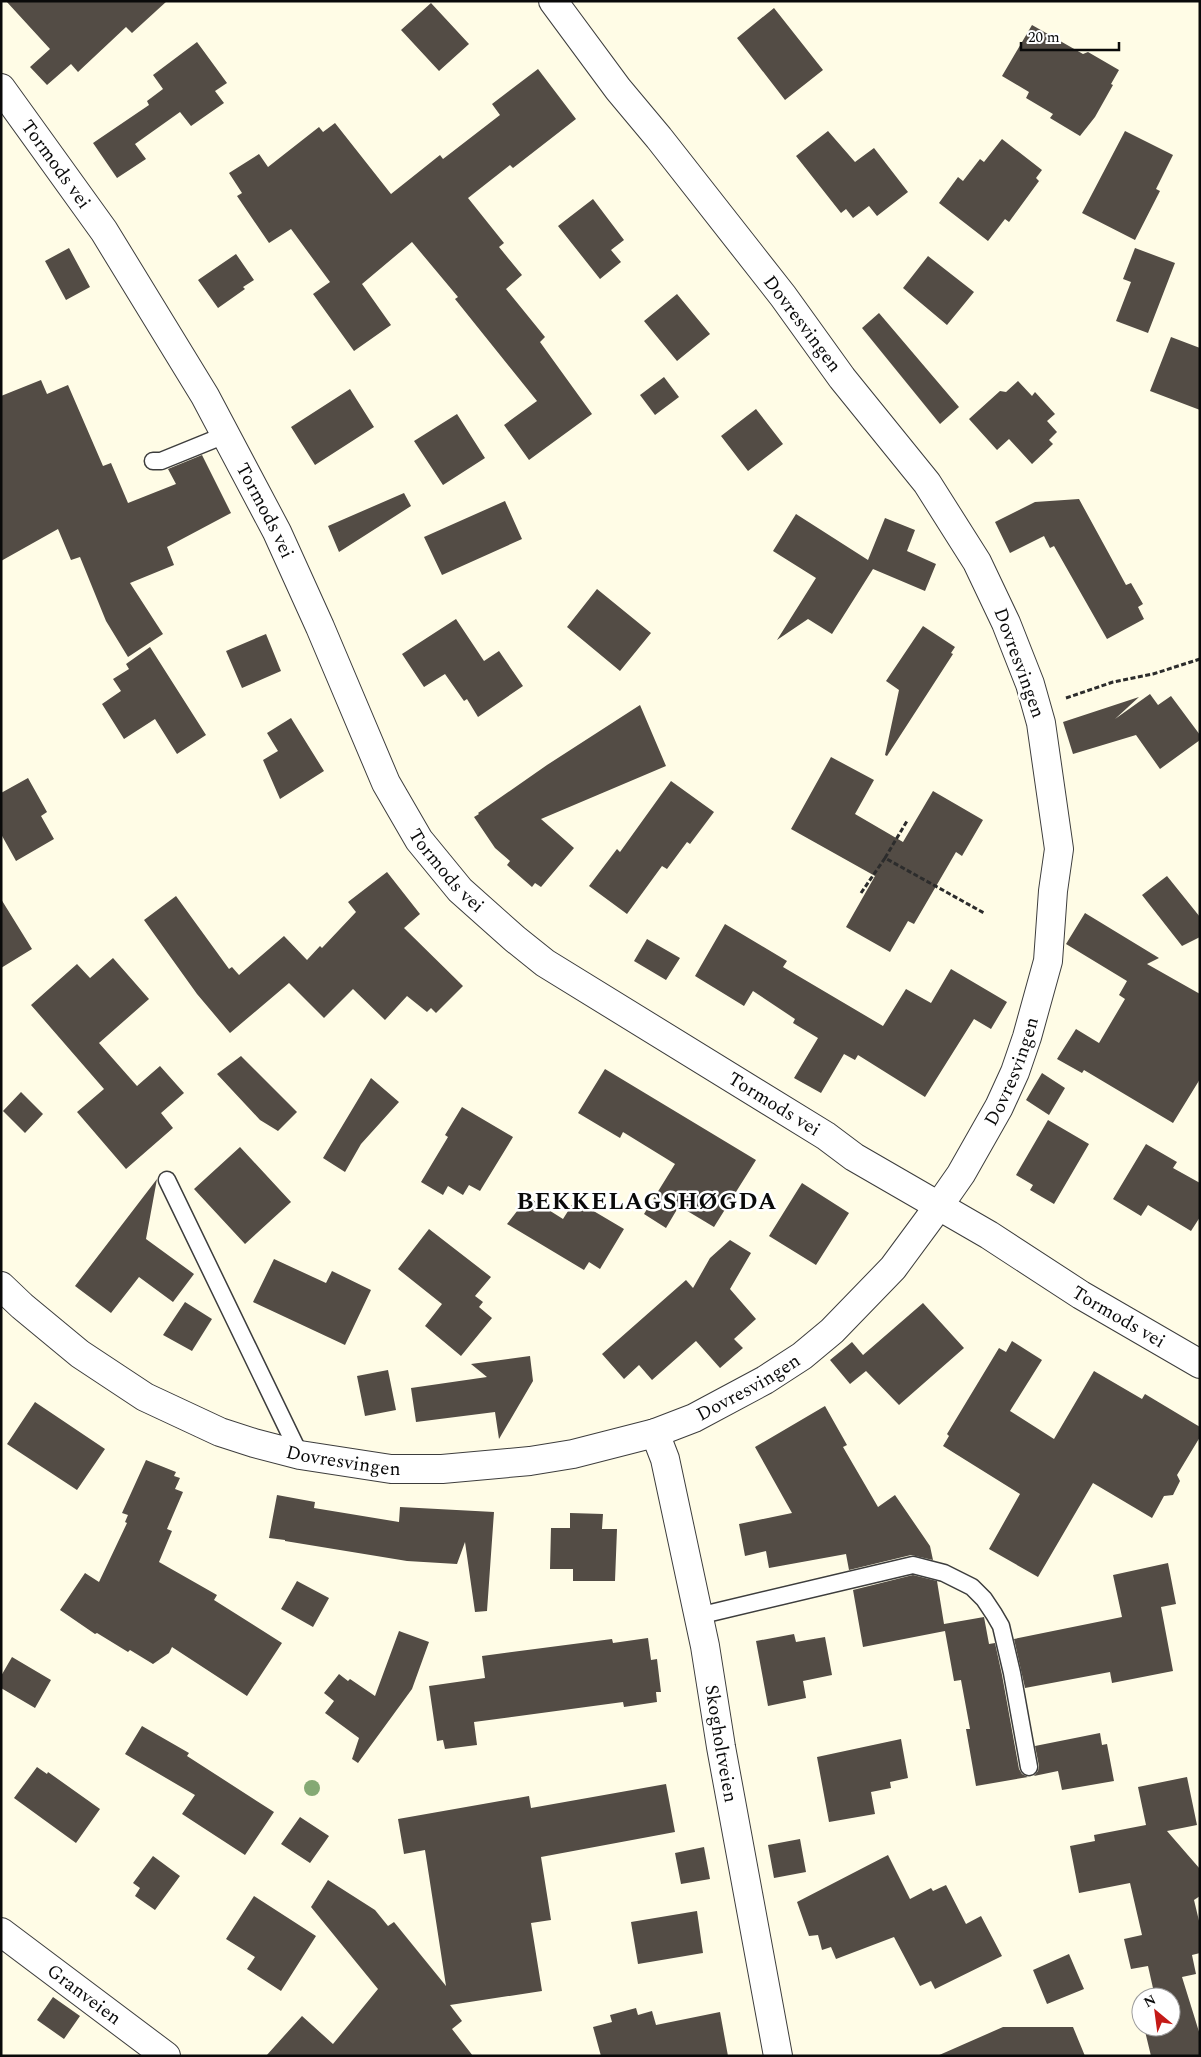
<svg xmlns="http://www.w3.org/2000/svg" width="1201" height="2057" font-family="Spectral,serif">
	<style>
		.building { fill: #534c45 }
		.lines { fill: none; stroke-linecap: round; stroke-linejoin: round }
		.service-casing { stroke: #3d3d3d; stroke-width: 19 }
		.minor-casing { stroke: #3d3d3d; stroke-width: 30 }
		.path { stroke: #2c2c2c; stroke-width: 3; stroke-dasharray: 5 2.5; stroke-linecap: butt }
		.service { stroke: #fff; stroke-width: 16 }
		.minor { stroke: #fff; stroke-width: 28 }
		.tree { fill: #85a974 }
		.labels { text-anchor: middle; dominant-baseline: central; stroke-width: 5; stroke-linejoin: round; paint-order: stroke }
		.street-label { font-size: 19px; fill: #0a0a0a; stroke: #fff }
		.district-label { font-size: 24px; font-weight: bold; letter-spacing: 1px; fill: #0a0a0a; stroke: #fff }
	</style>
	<rect width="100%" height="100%" fill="#fffce6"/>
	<path class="building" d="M6,1h161l-35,32 -6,-6 -48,45 -7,-8 -24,21 -17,-18 20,-18z
		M431,3l38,41 -30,27 -38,-41z
		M774,8l49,62 -38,30 -48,-62z
		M1032,25l51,29 5,-2 31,18 -8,14 2,1 -18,32 -15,19 -30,-18 3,-4 -27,-16 3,-6 -27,-16z
		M197,42l30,41 -12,8 9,12 -33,23 -11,-14 -45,32 11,15 -29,19 -24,-35 56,-38 -2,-4 16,-12 -10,-14z
		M538,69l38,50 -63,49 -3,-3 -42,33 36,45 -5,4 23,28 -16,14 39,48 -5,5 52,72 -63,46 -25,-35 33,-24 -82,-102 3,-2 -46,-55 -50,42 29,41 -37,26 -41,-57 17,-12 -39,-53 -22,14 -32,-47 5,-3 -13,-20 30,-19 9,13 51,-40 4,5 12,-9 56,71 49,-39 3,4 57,-44 -8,-11z
		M828,131l27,31 19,-14 34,44 -31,24 -8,-10 -16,12 -7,-9 -5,4 -45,-57z
		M1125,131l48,24 -17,34 4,2 -25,49 -53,-27z
		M1002,139l40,31 -6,8 3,3 -30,41 -4,-3 -17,22 -49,-38 19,-26 5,4 17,-22 4,3z
		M593,199l31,41 -13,10 10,12 -21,17 -42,-53z
		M69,248l21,39 -24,13 -21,-39z
		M1135,248l40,15 -27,70 -32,-12 15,-39 -8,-3z
		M236,254l18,26 -11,7 2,2 -27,19 -20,-28z
		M928,256l46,36 -27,33 -44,-37z
		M677,294l33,40 -33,27 -33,-40z
		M879,313l80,94 -19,17 -78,-96z
		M1171,337l29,11v62l-50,-19z
		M664,377l15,20 -24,18 -15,-20z
		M41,380l6,14 21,-9 35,81 8,-3 17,40 48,-19 -8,-15 34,-14 29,58 -64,34 7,18 -44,18 33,51 -35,23 -22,-36 -26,-64 -9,3 -13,-31 -57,32v-165z
		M1018,381l14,15 3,-4 20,22 -8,7 10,11 -8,8 4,4 -21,20 -23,-25 -12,11 -28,-31 31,-28 6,1z
		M350,389l24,38 -59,38 -24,-38z
		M756,409l27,35 -35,27 -27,-35z
		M457,414l28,44 -42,27 -29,-44z
		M404,493l7,13 -72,46 -11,-26z
		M1079,499l47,86 5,-2 12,21 -5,3 6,12 -37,20 -53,-93 -4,2 -6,-12 -34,17 -15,-31 40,-20z
		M505,501l17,38 -80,36 -18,-38z
		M796,514l72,46 17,-42 30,12 -8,21 29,13 -11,27 -52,-22 -41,65 -24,-15 -31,21 39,-62 -43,-27z
		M597,589l54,44 -31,38 -53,-44z
		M456,619l28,42 15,-10 24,35 -45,31 -11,-18 -3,2 -19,-27 -21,13 -22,-33z
		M923,626l32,21 -4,6 2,1 -66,102 -2,-1 14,-65 -13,-9z
		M266,634l15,37 -39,17 -16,-37z
		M150,647l56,88 -29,19 -22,-35 -31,20 -22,-35 19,-13 -8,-12 16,-10 -3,-5z
		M1150,694l8,11 13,-9 29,39v5l-40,29 -24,-34 -63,19 -10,-32 76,-25 -24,22z
		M640,705l26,61 -125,53 33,29 -33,39 -6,-4 -3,4 -25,-22 3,-4 -15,-13 -21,-31 5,-3 -1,-1 69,-48z
		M291,718l33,53 -44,28 -17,-39 15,-9 -11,-18z
		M831,757l43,23 -19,34 48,28 30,-51 50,29 -21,36 -6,-4 -42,72 -6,-3 -18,31 -44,-25 29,-51 -84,-47z
		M28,778l19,34 -6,4 13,23 -38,22 -15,-27v-41z
		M671,781l43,31 -24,32 -3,-2 -20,27 -5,-3 -35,48 -38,-28 28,-37 3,3z
		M387,872l33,42 -16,14 59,58 -27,27 -5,-5 -4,4 -20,-16 -22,24 -32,-31 -29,29 -35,-35 -59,50 -33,-39 -53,-74 32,-24 53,73 3,-2 7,8 45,-39 23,24 13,-14 2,2 34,-36 -8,-10z
		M1167,876l33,41v20l-18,9 -40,-51z
		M1,899l31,50 -31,19z
		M1085,913l74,45 -12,6 53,30v85l-27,44 -89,-53 -2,3 -25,-14 19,-30 23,14 26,-44 -6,-4 8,-14 -61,-37z
		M725,924l62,37 -4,6 100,59 23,-37 25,14 20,-34 56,33 -16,27 -17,-10 -49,78 -67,-42 -3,5 -11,-6 -23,39 -27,-15 24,-40 -25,-15 2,-4 -42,-28 -9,15 -49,-30z
		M647,939l33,19 -14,22 -32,-19z
		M113,958l36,41 -50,44 38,43 23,-20 24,27 -23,20 12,15 -47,41 -49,-57 27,-23 -73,-84 46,-41 13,14z
		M241,1056l56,56 -19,19 -18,-11 -43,-46z
		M605,1069l151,91 -42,67 -35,-21 -13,22 -22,-14 31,-50 -52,-32 -3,6 -42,-25z
		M1042,1073l23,15 -16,27 -23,-15z
		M371,1078l28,24 -38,42 -16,28 -22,-14z
		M21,1092l22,22 -18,19 -22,-22z
		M462,1107l51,30 -33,54 -11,-6 -6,10 -15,-9 -5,9 -22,-13 27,-45 -3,-2z
		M1048,1120l41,24 -35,60 -24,-14 3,-5 -17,-10z
		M1146,1144l31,18 -4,6 27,15v34l-9,14 -43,-26 -7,11 -28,-17z
		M240,1147l51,55 -46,42 -51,-55z
		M157,1179l-11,60 48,35 -21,28 -34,-25 -28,36 -36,-27z
		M802,1183l47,30 -33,52 -47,-29z
		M528,1197l35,22 12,-19 49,29 -24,40 -11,-7 -5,8 -77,-46z
		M429,1229l62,48 -16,19 8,6 -4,5 13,11 -31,38 -36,-30 17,-22 -44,-35z
		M730,1240l21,13 -21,36 26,30 -22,20 9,9 -23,20 -24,-27 -44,39 -13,-15 -15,14 -22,-25 84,-74 7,8 17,-30z
		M274,1259l52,24 6,-12 39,19 -26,55 -92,-43z
		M185,1302l27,17 -20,32 -29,-16z
		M923,1303l41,45 -65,57 -33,-34 -16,13 -20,-24 22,-18 11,13z
		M1012,1341l30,19 -32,51 44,28 40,-68 48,28 3,-5 55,33v10l-23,38 3,6 -7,14 -9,1 -12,22 -59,-35 -55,94 -49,-28 31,-55 -77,-48 6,-10 -2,-2 52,-86 7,4z
		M530,1356l3,25 -34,58 -4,-27 -79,10 -5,-34 76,-11 -16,-13z
		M388,1370l8,40 -31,6 -8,-40z
		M35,1402l70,47 -28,41 -70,-46z
		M825,1406l22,39 -4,2 35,60 17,-12 35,51 3,14 -22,-5 -62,15 -3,-16 -77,14 -3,-17 -21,5 -6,-32 53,-11 -37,-66z
		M146,1460l30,12 -2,4 6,2 -5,11 8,3 -16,37 5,2 -13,31 58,33 -3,5 68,43 -35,53 -75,-49 -3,6 -16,11 -23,-14 -2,2 -31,-19 -2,1 -35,-24 25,-37 14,9 28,-59 -2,-1 3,-7 -6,-2z
		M277,1495l38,7 -1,6 85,14 1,-15 94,5 -7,99 -12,1 -10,-70 -8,22 -50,-3 -122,-20v-1l-16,-2z
		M570,1513l33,1 -1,15h15l-2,52h-42v-12h-23l1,-41h19z
		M1168,1563l8,41 -15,3 12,64 -61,12 -2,-11 -85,16 -11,-49 108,-22 -9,-42z
		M913,1575l24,6 7,43 40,-7 5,27 6,-1 7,32 17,94 3,5 6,3 -52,9 -10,-57h4l-9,-49 -7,1 -9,-50 -82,16 -10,-57z
		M297,1581l32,17 -16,29 -32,-18z
		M399,1631l30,11 -17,47 -54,74 -6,-4 7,-21 -34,-25 9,-12 -10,-8 15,-19 9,7 2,-2 25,17z
		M794,1634l2,8 29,-5 7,38 -29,6 3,17 -38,8 -12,-65z
		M648,1638l3,22 6,-1 4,33h-5l1,10 -33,5 -1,-5 -149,20 3,23 -32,4 -2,-9 -6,1 -8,-55 56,-8 -3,-22 130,-17 1,4z
		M12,1657l39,23 -16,28 -34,-20v-12z
		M142,1726l47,27 -2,3 87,56 -29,43 -63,-41 13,-19 -70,-41z
		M1100,1733l2,12 5,-1 7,37 -52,9 -4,-19 -24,5 4,-5 1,-5 -4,-20z
		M901,1739l7,39 -18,4 1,6 -20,4 4,22 -46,8 -12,-65z
		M37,1767l10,7 1,-2 52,37 -24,34 -62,-45z
		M1187,1777l10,48 -30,6 33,38v27l-6,4 6,25v28l-8,2 4,19 -14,3 18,58v21h-49l-7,-29h27v-30h-16l-7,-31 -17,3 -7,-30 18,-4 -12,-52 -51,10 -9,-47 25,-5 -1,-6 52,-10 -8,-38z
		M666,1784l9,48 -134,25 10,63 -20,3 11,68 -92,14 12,16 -10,8 21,27h-207l36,-40 31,28 45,-55 -67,-82 17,-27 47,30 13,16 6,-4 52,64 -21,-136 -21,4 -6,-35 131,-23 2,12z
		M300,1817l29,19 -19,27 -29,-19z
		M800,1839l6,33 -32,6 -6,-33z
		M704,1847l6,32 -29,5 -6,-31z
		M888,1855l22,44 21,-11 2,3 13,-6 20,39 15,-8 21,40 -67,33 -4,-8 -11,5 -26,-49 -58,22 -5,-12 -9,3 -4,-15 -9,1 -12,-34z
		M153,1856l27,20 -25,34 -20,-14 5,-8 -7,-5z
		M254,1896l62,40 -35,55 -34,-22 8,-12 -29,-18z
		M697,1911l6,42 -65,11 -7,-42z
		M1069,1954l15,35 -37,15 -14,-34z
		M53,1997l27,19 -16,23 -27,-19z
		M636,2008l2,7 14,-4 4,14 64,-13 8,44h-127l-8,-29 19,-5 -2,-7z
		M1003,2027h70l12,29h-148z"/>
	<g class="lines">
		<defs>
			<path id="service" d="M153,461h8l64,-26
				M167,1180l133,275
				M698,1616l215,-51 31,8 28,14 12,12 10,15 7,12 11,47 17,94"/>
			<g id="minor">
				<path id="s1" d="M1,88l103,143 101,165 72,136 43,95 66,156 33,57 41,50 55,49 30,24 281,173 28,21 135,78 92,60 119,69"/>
				<path id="s2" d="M1,1286l21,20 58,48 65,43 75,35 34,11 46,12 91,14h51l88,-8 43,-7 82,-21 39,-15 71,-38 37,-24 30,-25 61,-63 45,-61 23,-33 38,-67 16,-35 12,-35 21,-76 5,-70 6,-42 -18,-126 -11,-39 -24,-61 -29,-61 -50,-79 -85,-105 -59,-82 -124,-158 -41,-49 -65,-88"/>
				<path id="s3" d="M655,1433l10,26 40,187 16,101 57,309"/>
				<path id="s4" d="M1,1932l165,124"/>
			</g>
		</defs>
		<use href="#service" class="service-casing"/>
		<use href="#minor" class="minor-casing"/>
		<path class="path" d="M1066,698l47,-16 40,-8 47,-15
			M885,858l22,-37
			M861,893l24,-35 99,55"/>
		<use href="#service" class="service"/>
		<use href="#minor" class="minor"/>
	</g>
	<circle class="tree" cx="312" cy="1788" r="8"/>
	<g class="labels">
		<g class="street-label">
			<text stroke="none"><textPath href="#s1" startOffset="94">Tormods vei</textPath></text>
			<text transform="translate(802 324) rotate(53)">Dovresvingen</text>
			<text stroke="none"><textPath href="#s1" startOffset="499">Tormods vei</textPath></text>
			<text transform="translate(1019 663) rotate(70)">Dovresvingen</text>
			<text stroke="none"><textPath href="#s1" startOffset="904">Tormods vei</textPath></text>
			<text stroke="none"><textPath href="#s2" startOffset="1232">Dovresvingen</textPath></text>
			<text stroke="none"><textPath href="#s1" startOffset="1309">Tormods vei</textPath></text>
			<text stroke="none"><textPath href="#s1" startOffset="1714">Tormods vei</textPath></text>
			<text stroke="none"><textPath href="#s2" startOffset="812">Dovresvingen</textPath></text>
			<text stroke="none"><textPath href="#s2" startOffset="392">Dovresvingen</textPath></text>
			<text stroke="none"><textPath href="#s3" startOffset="318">Skogholtveien</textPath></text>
			<text stroke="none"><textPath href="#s4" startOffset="104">Granveien</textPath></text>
		</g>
		<g class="district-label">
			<text x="647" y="1202">BEKKELAGSHØGDA</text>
		</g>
	</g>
	<rect width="1201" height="2057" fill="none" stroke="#0a0a0a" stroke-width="5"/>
	<g transform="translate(1156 2012) rotate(331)"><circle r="24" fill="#ffffff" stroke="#9d9d9d"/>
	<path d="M0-4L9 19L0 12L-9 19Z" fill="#c41a17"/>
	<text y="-8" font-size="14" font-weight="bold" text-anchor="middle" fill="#0a0a0a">N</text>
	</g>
	<path d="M1021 42v8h98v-8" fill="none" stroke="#0a0a0a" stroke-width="2.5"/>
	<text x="1028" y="42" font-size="15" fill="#0a0a0a" stroke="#ffffff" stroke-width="4" paint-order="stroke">20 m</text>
</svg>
